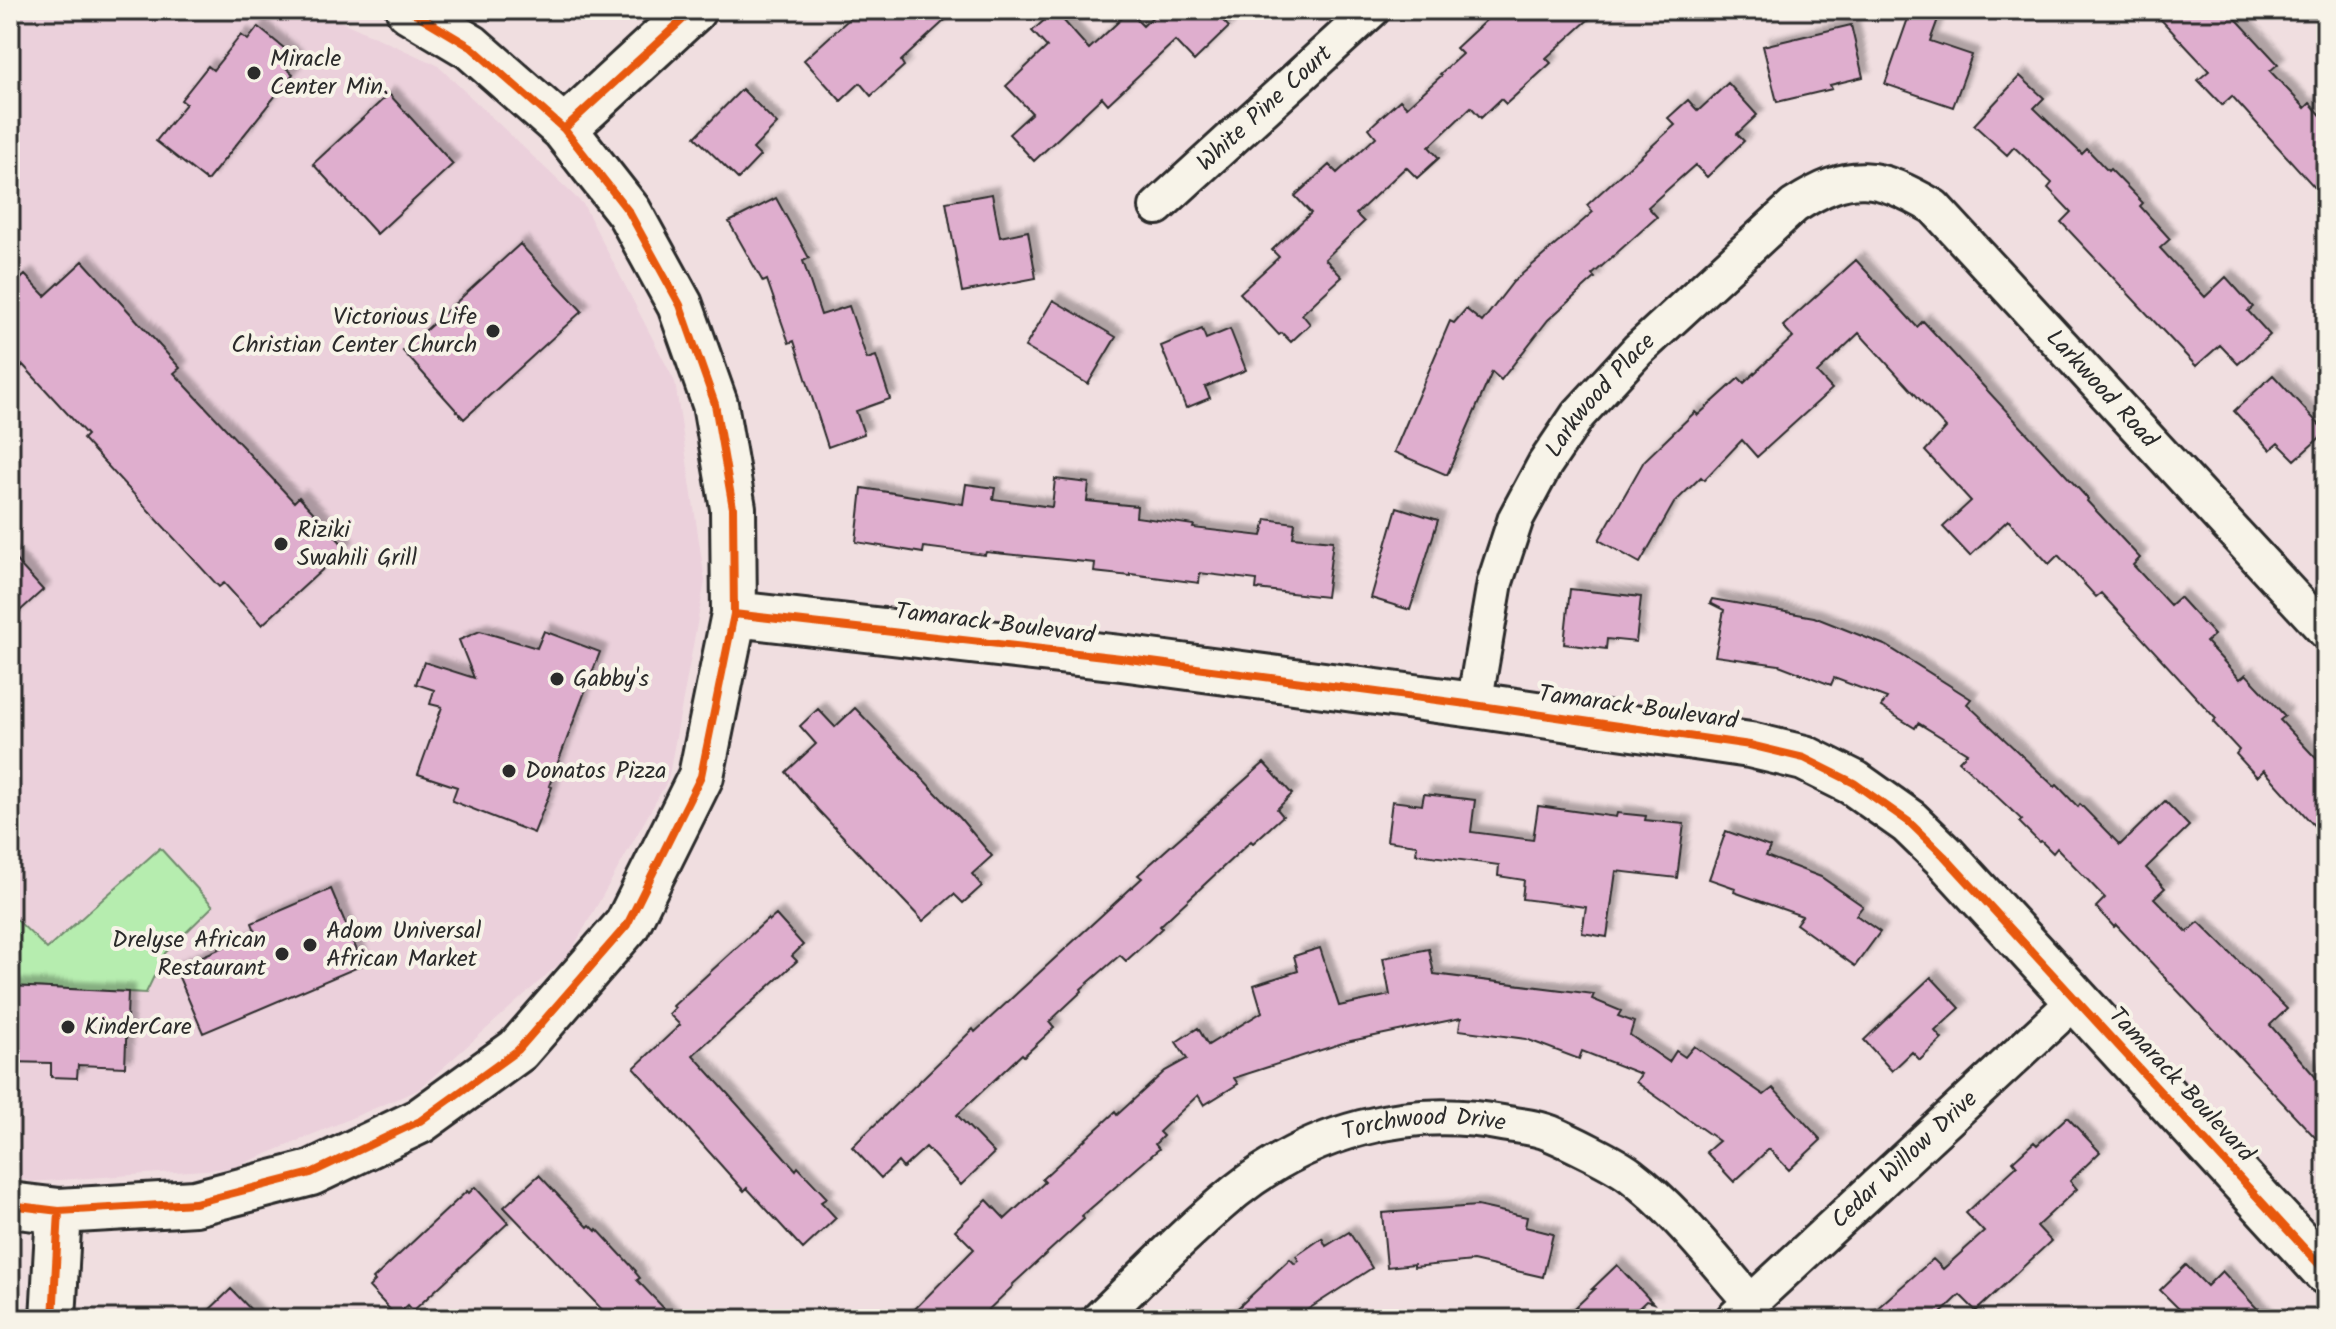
<svg xmlns="http://www.w3.org/2000/svg" width="2336" height="1329" font-family="Kalam,sans-serif">
	<style>
		.built { fill: #ebd0db }
		.green { fill: #b6edaf; stroke: #708c6d; stroke-width: 2 }
		.building { fill: #dfaece; stroke: #2b2b2b; stroke-width: 2; filter: url(#shadow) }
		.lines { fill: none; stroke-linecap: round; stroke-linejoin: round }
		.street-casing { stroke: #2b2b2b; stroke-width: 40 }
		.secondary-casing { stroke: #2b2b2b; stroke-width: 50 }
		.street { stroke: #f7f3e8; stroke-width: 34 }
		.secondary { stroke: #f7f3e8; stroke-width: 44 }
		.cycleway-casing { stroke: #f7f3e8; stroke-width: 13 }
		.cycleway { stroke: #e8590c; stroke-width: 8 }
		.poi-dot { fill: #2b2b2b; stroke: #f7f3e8; stroke-width: 3 }
		.labels { text-anchor: middle; dominant-baseline: central; stroke-width: 8; stroke-linejoin: round; paint-order: stroke }
		.poi-label { font-size: 24px; fill: #2b2b2b; stroke: #f7f3e8; text-anchor: start }
		.street-label { font-size: 24px; fill: #2b2b2b; stroke: #f7f3e8 }
	</style>
	<defs>
		<filter id="shadow"><feDropShadow dx="7" dy="-7" stdDeviation="2" flood-color="#0004"/></filter>
	</defs>
	<rect width="100%" height="100%" fill="#f0dee0"/>
	<filter id="ink" filterUnits="userSpaceOnUse"><feTurbulence type="fractalNoise" baseFrequency=".0125" numOctaves="2"/><feDisplacementMap in="SourceGraphic" scale="16" xChannelSelector="R" yChannelSelector="G"/><feConvolveMatrix kernelMatrix="1 2 1 2 8 2 1 2 1" color-interpolation-filters="sRGB"/></filter>
	<g filter="url(#ink)">
		<path class="built" d="M10,10h306l121,55 146,139 92,178 30,199 -37,199 -99,175 -151,135 -185,78 -202,14 -21,-6z"/>
		<path class="green" d="M160,848l53,58 -48,47 -19,40 -136,-7v-73l37,36z"/>
		<path class="building" d="M859,10h97l-55,51 3,5 -33,30 -11,-13 -19,18 -37,-41z
			M1160,10h53l16,17 -35,34 -19,-20 -67,63 -6,-7 -68,64 -25,-27 23,-21 -26,-27 41,-39 -15,-16 23,-20 34,38 40,-37 14,14z
			M1497,10h102l-53,48 5,5 -45,41 -5,-5 -20,19 -10,-11 -42,40 10,11 -22,20 -11,-11 -50,47 8,8 -39,37 17,18 -40,37 8,10 -19,18 -9,-9 -3,2 -39,-42 39,-36 -7,-7 39,-37 -16,-17 34,-31 8,8 39,-36 -7,-9 31,-28 7,7 35,-32 -2,-1 22,-20 -6,-6z
			M1911,10l27,9 -8,22 42,14 -19,52 -68,-23z
			M2152,10h76l50,54 -8,7 35,37 5,-5 16,18v79l-94,-104 -10,9 -24,-25 11,-9z
			M1851,25l12,52 -33,8 2,4 -55,13 -14,-56z
			M258,27l37,30 -9,11 7,6 -86,107 -51,-40 30,-37 -5,-4 27,-34 5,4 28,-35 7,5z
			M2020,76l24,22 -10,10 48,46 5,-5 21,22 2,-2 33,34 -3,3 30,33 -10,9 45,49 21,-20 27,30 -5,4 22,24 -32,29 -18,-19 -24,21 -135,-144 10,-10 -23,-24 4,-5 -38,-36 -7,8 -33,-30z
			M1728,83l29,32 -20,19 7,7 -37,36 -12,-12 -47,42 9,10 -65,58 3,3 -47,42 -47,60 -9,-8 -45,103 -53,-23 56,-131 4,2 12,-14 16,13 31,-40 80,-70 -6,-7 88,-80 -7,-7 20,-18 10,11z
			M742,89l35,35 -24,25 7,7 -22,23 -43,-42z
			M389,94l64,70 -76,70 -64,-70z
			M992,194l8,43 28,-6 8,47 -74,14 -16,-90z
			M776,198l33,60 -6,3 18,54 28,-9 18,53 9,-3 14,43 -34,12 8,23 -36,13 -34,-106 -5,2 -22,-63 -4,2 -34,-60z
			M520,244l62,67 -118,108 -61,-68z
			M1856,260l61,67 6,-6 165,178 -1,2 53,57 -7,7 37,40 9,-8 35,38 -8,7 34,37 6,-5 39,42 -5,4 46,49v70l-62,-69 -7,7 -21,-23 3,-4 -26,-28 3,-3 -115,-126 -5,4 -38,-42 -9,9 -41,-44 -38,36 -27,-29 28,-26 -46,-50 21,-23 -87,-95 -42,40 15,16 -75,68 -15,-17 -38,40 -3,-3 -27,26 -34,60 -41,-23 45,-79 51,-49 3,3 41,-37 5,5 49,-46 -10,-11z
			M83,261l97,107 -6,5 120,129 5,-5 47,51 -84,77 -38,-42 -5,4 -136,-148 4,-4 -64,-70 -13,12v-88l15,-14 20,21z
			M1053,300l63,37 -28,47 -63,-37z
			M1202,329l4,10 24,-10 16,41 -41,17 5,11 -24,10 -25,-62z
			M2273,375l53,57 -31,28 -17,-17 -8,7 -36,-39z
			M1055,479l34,4 -2,18 50,5 -1,11 58,8 -1,3 69,8 4,-17 29,4 -2,14 40,4 -7,56 -70,-8 1,-9 -57,-7 -1,10 -69,-9v2l-36,-4 1,-9 -109,-11 -1,3 -61,-8 -1,6 -67,-11 6,-54 101,16 3,-20 29,4 -2,11 59,8z
			M1397,507l41,13 -28,90 -39,-12z
			M10,554l33,36 -33,30z
			M1570,589l71,8 -5,45 -29,-3 -1,10 -42,-5z
			M1712,599l102,18 73,29 84,53 -4,5 88,83 2,-2 21,22 2,-3 40,41 45,-44 24,25 -43,42 19,20 -11,10 33,34 12,-10 88,87 -17,16 56,64v60l-210,-224 -2,2 -18,-20 9,-9 -48,-50 -4,5 -12,-12 -2,1 -20,-20 3,-2 -63,-59 8,-8 -49,-30 -3,5 -34,-21 6,-9 -53,-20 -3,7 -52,-20 -64,-9 9,-46 -14,-7z
			M480,631l57,17 7,-17 56,21 -51,134 3,1 -18,46 -82,-32 5,-14 -39,-13 24,-67 -12,-3 4,-14 -18,-6 8,-22 50,16 -15,-38z
			M855,708l105,110 32,38 -20,18 10,12 -19,17 -9,-9 -31,27 -105,-111 -32,-38 30,-28 -16,-18 18,-17 17,18z
			M1264,763l28,31 -15,15 6,7 -30,27 -2,-2 -91,85 2,2 -36,33 -6,-6 -39,34 1,2 -33,31 5,6 -30,28 -2,-2 -65,61 37,38 -33,32 -35,-38 -23,21 -5,-6 -17,16 -29,-31 121,-118 2,3 167,-154 -4,-3z
			M1424,794l51,6 -4,32 62,8 5,-34 78,11 1,-4 29,3 -1,4 39,4 -7,54 -61,-7 -9,66 -25,-4 4,-26 -64,-8 2,-19 -26,-4 1,-11 -83,-11 1,-9 -30,-4 5,-40 30,4z
			M1726,831l44,16 -4,9 55,21 42,29 -7,9 24,17 -25,34 -59,-42 6,-8 -68,-24 1,-4 -26,-9z
			M331,889l32,76 -160,68 -28,-65 81,-35 -4,-10z
			M776,915l27,30 -11,11 5,5 -104,94 103,115 2,-3 29,31 -6,4 15,16 -33,31 -56,-61 -3,3 -110,-123 46,-43 -11,-11 6,-6 -2,-2 95,-87 1,2z
			M1320,948l19,58 51,-11 -7,-37 46,-9 5,25 160,20 -2,5 29,12 -3,5 16,6 -4,13 39,27 7,-11 9,6 9,-11 70,49 9,-7 48,52 -32,30 -20,-21 -35,33 -28,-30 13,-11 -83,-59 5,-8 -59,-23 -3,8 -53,-20 -67,-9 2,-12 -115,24 -112,36 4,6 -34,21 -6,-10 -39,37 4,4 -8,8 4,5 -77,67 2,3 -72,66 1,1 -34,33h-74l69,-70 -19,-19 32,-30 18,19 40,-37 -3,-3 73,-67 2,3 48,-44 22,-12 -11,-17 22,-14 10,17 54,-33 -8,-27 44,-14 -4,-15z
			M1931,977l29,31 -25,23 7,8 -22,21 -8,-8 -20,19 -28,-31z
			M10,986l118,6 -3,75 -47,-2 -1,13 -26,-1v-14l-41,-1z
			M2067,1117l33,35 -30,29 7,8 -40,37 14,15 -75,70 -16,-16 -25,24h-70l68,-60 10,10 41,-37 -18,-19 51,-47 -4,-5 21,-19 3,3z
			M539,1175l49,52 2,-2 6,6 1,-2 39,42 -1,1 5,6 -3,2 37,39h-63l-107,-112z
			M475,1187l33,36 -95,88 -5,-6 -12,11 -27,-29 6,-6 -2,-2 94,-88 2,2z
			M1477,1206l50,11 -2,10 28,7 -10,43 -70,-16 -59,6v-3l-27,3 -5,-54z
			M1349,1232l23,36 -79,51h-67l64,-60 5,5 4,-3 -3,-5 26,-18 4,8z
			M1617,1265l36,38 -7,-2 -19,18h-64l32,-30h-3z
			M2186,1265l21,21 15,-15 45,48h-78l-29,-29z
			M231,1289l29,30h-60z"/>
		<g class="lines">
			<defs>
				<g id="street">
					<path id="s1" d="M1157,207l215,-197"/>
					<path id="s2" d="M1474,705l21,-123 21,-64 29,-54 33,-49 60,-65 156,-144c57,-37 83,-32 140,1l392,425"/>
					<path id="s3" d="M1099,1319c44,-42 90,-90 137,-128 75,-60 172,-86 266,-68 16,3 34,4 48,10 19,8 64,30 80,42 46,35 83,84 121,127"/>
					<path id="s4" d="M1733,1319l343,-319"/>
				</g>
				<path id="secondary" d="M564,129l129,-119
					M734,614l387,44 353,47 276,40 54,13 50,25 55,39 35,34 382,416
					M10,1205l49,6 136,-8 116,-30 109,-52 98,-71 109,-125 74,-149 33,-162 -1,-106 -18,-104 -35,-99 -51,-93 -65,-83 -93,-82 -62,-37
					M53,1319l6,-108"/>
			</defs>
			<use href="#street" class="street-casing"/>
			<use href="#secondary" class="secondary-casing"/>
			<use href="#street" class="street"/>
			<use href="#secondary" class="secondary"/>
			<defs>
				<path id="cycleway" d="M564,129l129,-119
					M734,614l387,44 353,47 276,40 54,13 50,25 55,39 35,34 382,416
					M10,1205l49,6 136,-8 116,-30 109,-52 98,-71 109,-125 74,-149 33,-162 -1,-106 -18,-104 -35,-99 -51,-93 -65,-83 -93,-82 -62,-37
					M53,1319l6,-108"/>
			</defs>
			<use href="#cycleway" class="cycleway-casing"/>
			<use href="#cycleway" class="cycleway"/>
		</g>
	</g>
	<g class="poi-dot">
		<circle cx="254" cy="73" r="8"/>
		<circle cx="493" cy="331" r="8"/>
		<circle cx="281" cy="544" r="8"/>
		<circle cx="557" cy="679" r="8"/>
		<circle cx="509" cy="771" r="8"/>
		<circle cx="310" cy="945" r="8"/>
		<circle cx="282" cy="954" r="8"/>
		<circle cx="68" cy="1027" r="8"/>
	</g>
	<g class="labels">
		<g class="poi-label">
			<text x="270" y="59">Miracle<tspan x="270" dy="28">Center Min.</tspan></text>
			<text x="477" y="317" text-anchor="end">Victorious Life<tspan x="477" dy="28">Christian Center Church</tspan></text>
			<text x="297" y="530">Riziki<tspan x="297" dy="28">Swahili Grill</tspan></text>
			<text x="573" y="679">Gabby's</text>
			<text x="525" y="771">Donatos Pizza</text>
			<text x="326" y="931">Adom Universal<tspan x="326" dy="28">African Market</tspan></text>
			<text x="266" y="940" text-anchor="end">Drelyse African<tspan x="266" dy="28">Restaurant</tspan></text>
			<text x="84" y="1027">KinderCare</text>
		</g>
		<g class="street-label">
			<text stroke="none"><textPath href="#s1" startOffset="146">White Pine Court</textPath></text>
			<text stroke="none"><textPath href="#s2" startOffset="1012">Larkwood Road</textPath></text>
			<text stroke="none"><textPath href="#s2" startOffset="342">Larkwood Place</textPath></text>
			<text transform="translate(995 624) rotate(7)">Tamarack Boulevard</text>
			<text transform="translate(1638 708) rotate(8)">Tamarack Boulevard</text>
			<text transform="translate(2181 1085) rotate(47)">Tamarack Boulevard</text>
			<text stroke="none"><textPath href="#s3" startOffset="392">Torchwood Drive</textPath></text>
			<text stroke="none"><textPath href="#s4" startOffset="234">Cedar Willow Drive</textPath></text>
		</g>
	</g>
	<rect width="2336" height="1329" fill="none" stroke="#f7f3e8" stroke-width="40"/>
	<rect x="20" y="20" width="2296" height="1289" fill="none" stroke="#2b2b2b" stroke-width="3" filter="url(#ink)"/>
</svg>
